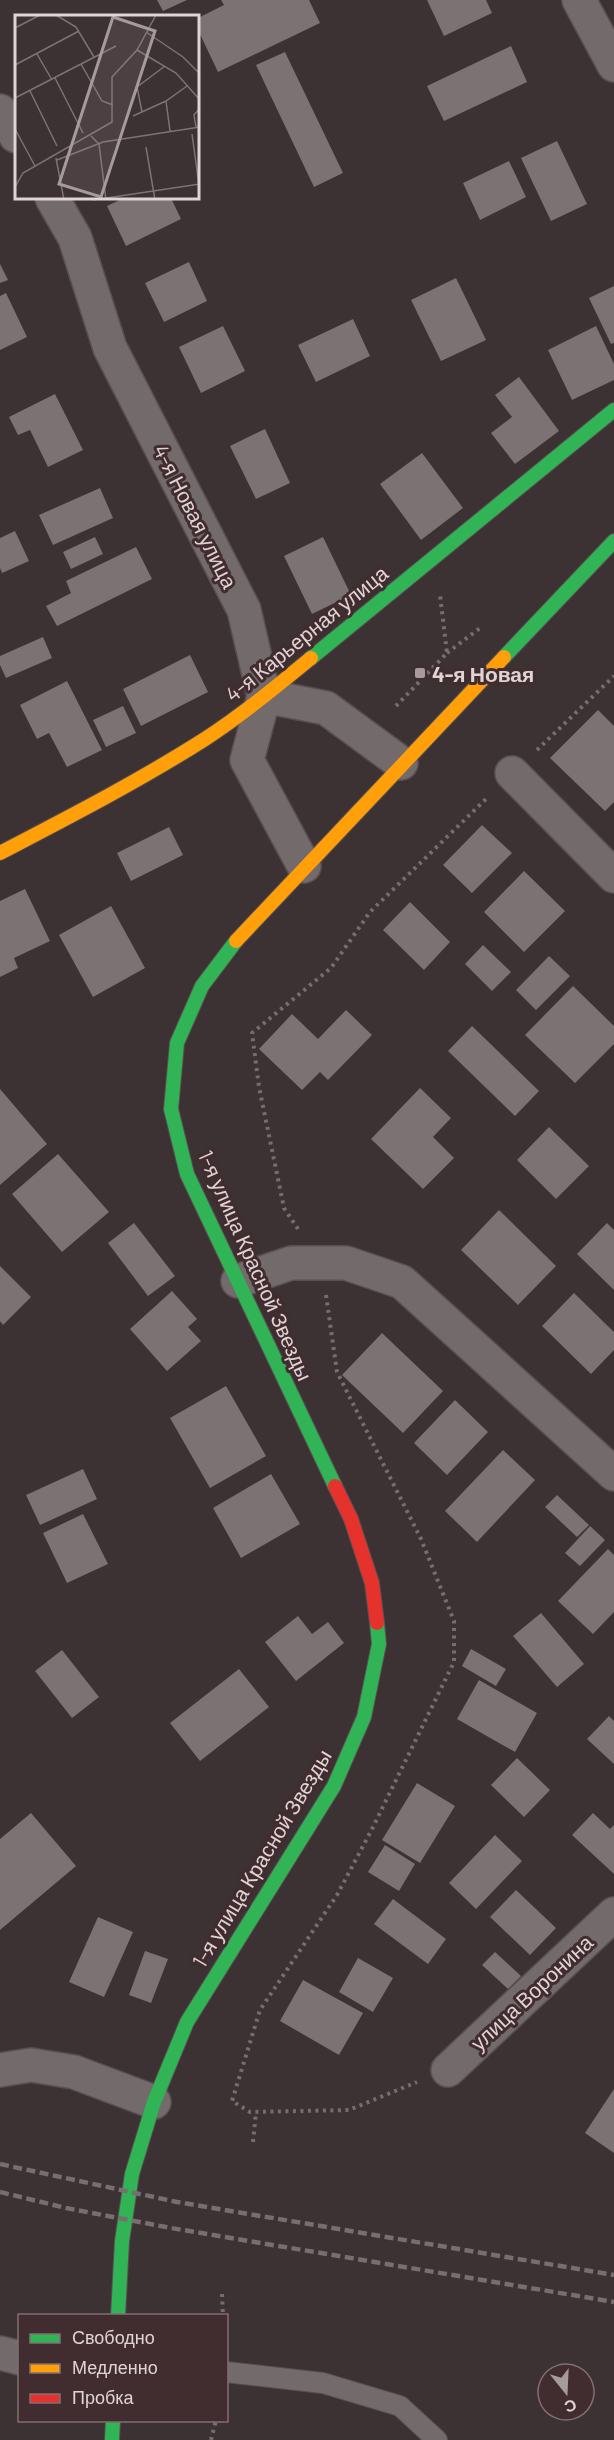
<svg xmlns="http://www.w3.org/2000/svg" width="614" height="2440" font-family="Barlow,sans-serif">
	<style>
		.building { fill: #7c7173 }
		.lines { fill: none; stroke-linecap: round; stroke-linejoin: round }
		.lane-casing { stroke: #594f51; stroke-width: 22 }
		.street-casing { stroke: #594f51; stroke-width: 36 }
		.fast-casing { stroke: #594f51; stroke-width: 16 }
		.slow-casing { stroke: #594f51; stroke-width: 16 }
		.jam-casing { stroke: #594f51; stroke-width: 16 }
		.path { stroke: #776d6f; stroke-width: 4; stroke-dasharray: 3 4.5; stroke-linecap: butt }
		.lane { stroke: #736a6b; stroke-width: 20 }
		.street { stroke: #736a6b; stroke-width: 33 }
		.fast { stroke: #30b455; stroke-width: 14 }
		.slow { stroke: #ff9f0a; stroke-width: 14 }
		.jam { stroke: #e5322d; stroke-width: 14 }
		.rail { stroke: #786d6f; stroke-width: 4.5; stroke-dasharray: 9 4.5; stroke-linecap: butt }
		.poi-dot { fill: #a79a9c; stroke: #412c30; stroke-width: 2 }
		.labels { text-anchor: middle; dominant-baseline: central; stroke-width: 6; stroke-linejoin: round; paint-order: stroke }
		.street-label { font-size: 21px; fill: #e0d3d4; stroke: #412c30 }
		.poi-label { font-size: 21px; font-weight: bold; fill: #e0d3d4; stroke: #412c30; text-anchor: start }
		.inset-road { fill: none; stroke: #7e7273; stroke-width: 1.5 }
		.view { fill: #a79a9c; fill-opacity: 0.15; stroke: #a79a9c; stroke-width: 3 }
		.inset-edge { fill: none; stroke: #e0d3d4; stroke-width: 3 }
	</style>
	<rect width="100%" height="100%" fill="#3c3133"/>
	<path class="building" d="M157,0h30l-24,11z
		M221,0h88l11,23 -102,49 -20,-42v-12l26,-13z
		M427,0h59l6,13 -48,23z
		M511,46l16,36 -83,39 -17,-35z
		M285,52l58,121 -29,14 -58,-122z
		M557,141l30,63 -36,17 -30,-63z
		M509,161l17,36 -46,23 -17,-37z
		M124,198h47l10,21 -55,27 -19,-40z
		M189,262l18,39 -43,21 -19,-39z
		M0,264l8,16 -8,3z
		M456,278l30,62 -45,21 -30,-61z
		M614,286v57l-3,1 -22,-46z
		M6,293l21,44 -27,13v-54z
		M353,319l17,37 -54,26 -18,-37z
		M223,326l22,45 -44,22 -22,-46z
		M596,326l18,38v16l-42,20 -24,-50z
		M519,377l40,54 -44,33 -24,-31 21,-16 -17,-22z
		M55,394l28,56 -35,17 -18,-37 -12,5 -9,-18z
		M265,429l25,54 -34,16 -26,-53z
		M422,453l41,55 -42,32 -41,-56z
		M100,488l13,30 -60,27 -14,-30z
		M15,531l14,30 -27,12 -2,-5v-30z
		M95,537l8,17 -32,15 -8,-17z
		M323,537l28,58 -39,19 -28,-58z
		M136,547l16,32 -95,47 -11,-20 25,-13 -5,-12z
		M43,637l9,21 -46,20 -6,-13v-9z
		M190,655l18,37 -67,34 -18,-37z
		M67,681l35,69 -35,17 -18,-34 -12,6 -17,-34z
		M123,706l13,27 -30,14 -13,-27z
		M598,710l16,16v76l-9,9 -55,-53z
		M482,825l30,28 -40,40 -29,-28z
		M169,827l14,28 -52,26 -14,-28z
		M524,871l41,40 -41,41 -40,-40z
		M25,889l25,52 -36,17 4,10 -18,9v-76z
		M410,902l40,40 -26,28 -41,-40z
		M111,906l34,62 -52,29 -34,-62z
		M483,945l28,27 -19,19 -27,-27z
		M549,956l21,20 -34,34 -20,-20z
		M573,986l41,40v18l-39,39 -50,-48z
		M346,1010l26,25 -44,45 -8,-8 -18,18 -43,-41 33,-35 26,25z
		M472,1026l67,65 -24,25 -67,-65z
		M420,1088l31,30 -18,19 21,21 -31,31 -52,-50z
		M0,1089l47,55 -47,41z
		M549,1127l40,39 -33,33 -39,-39z
		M58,1154l51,58 -47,40 -50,-58z
		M499,1210l57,56 -38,39 -57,-55z
		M134,1223l41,53 -27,20 -40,-53z
		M607,1223l7,7v60l-37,-36z
		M0,1266l31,31 -28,28 -3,-4z
		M172,1291l25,28 -9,8 13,14 -34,30 -37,-42z
		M574,1293l40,39v18l-23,24 -49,-48z
		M382,1333l61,58 -40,42 -61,-58z
		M226,1386l40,70 -56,32 -40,-70z
		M455,1400l33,32 -41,43 -33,-32z
		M503,1450l32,30 -58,62 -32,-31z
		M83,1469l14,30 -57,26 -14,-30z
		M271,1474l29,50 -59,34 -28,-50z
		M557,1495l32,30 -12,12 -32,-30z
		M83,1514l25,50 -41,19 -24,-50z
		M590,1526l15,14 -25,26 -15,-13z
		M608,1549l6,6v57l-21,22 -35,-33z
		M541,1613l43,51 -27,23 -44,-51z
		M298,1616l14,18 16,-12 16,21 -48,38 -31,-39z
		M471,1649l35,20 -10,17 -34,-20z
		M62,1650l37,47 -27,21 -37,-47z
		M239,1669l30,38 -69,54 -30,-38z
		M479,1680l58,33 -22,39 -58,-33z
		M609,1716l5,5v43l-27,-25z
		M517,1758l33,32 -26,27 -33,-32z
		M417,1783l38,23 -35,57 -38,-23z
		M31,1813l45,53 -76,64v-91z
		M593,1813l17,16 4,-4v49l-42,-39z
		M495,1835l27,26 -46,48 -27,-26z
		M385,1845l30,19 -16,27 -31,-19z
		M516,1890l40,38 -26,27 -40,-38z
		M393,1899l53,40 -18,25 -54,-40z
		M98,1917l35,15 -29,65 -35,-15z
		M145,1951l23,8 -17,44 -22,-8z
		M495,1952l26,24 -13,13 -26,-24z
		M358,1958l35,20 -20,34 -34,-20z
		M303,1980l60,33 -24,42 -59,-34z
		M614,2089v64l-29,-20z"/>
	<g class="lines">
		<defs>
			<path id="lane" d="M226,2372l97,11 77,23 37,34"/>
			<path id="street" d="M579,0l35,65
				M0,111l16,25
				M52,198l23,40 35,110 134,262 20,86 62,12 75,55
				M264,696l-17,64 57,106
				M512,773l102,103
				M238,1281l53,-18h55l56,19 212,192
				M0,2070l31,-5 43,7 80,30
				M448,2070l166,-156
				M0,2353l20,5"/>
			<path id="fast" d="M504,657l110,-116
				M311,658l303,-248
				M236,941l-34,45 -25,57 -6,66 16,65 148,312
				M118,2316l4,-75 10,-67 22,-72 33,-80 147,-236 30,-69 15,-73 -2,-21
				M112,2440l1,-20"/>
			<path id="slow" d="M0,853c69,-36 139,-72 205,-114 37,-24 72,-53 106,-81
				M236,941l268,-284"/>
			<path id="jam" d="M335,1486l16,33 21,64 5,40"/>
		</defs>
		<use href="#lane" class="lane-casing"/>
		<use href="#street" class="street-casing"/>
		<use href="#fast" class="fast-casing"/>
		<use href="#slow" class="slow-casing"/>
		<use href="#jam" class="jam-casing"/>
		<path class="path" d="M447,653l33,-25
			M396,706l51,-53 -7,-58
			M537,750l77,-74
			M298,1229l-14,-21 -25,-121 -7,-54 79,-65 39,-56 118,-115
			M326,1295l11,77 84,167 33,82v41l-83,169 -34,64 -77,115 -28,91 18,11 99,-2 68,-28
			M253,2142l3,-30
			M222,2294l1,22
			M211,2440l5,-20"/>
		<use href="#lane" class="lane"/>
		<use href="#street" class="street"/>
		<use href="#fast" class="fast"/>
		<use href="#slow" class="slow"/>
		<use href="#jam" class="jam"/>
		<path class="rail" d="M0,2164l177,38 437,73
			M0,2192l66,16 105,20 443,74"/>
	</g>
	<rect class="poi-dot" x="414" y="667" width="12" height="12" rx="3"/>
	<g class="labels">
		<g class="street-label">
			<text transform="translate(196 516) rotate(63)">4-я Новая улица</text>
			<text transform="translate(306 633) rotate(-39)">4-я Карьерная улица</text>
			<text transform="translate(256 1265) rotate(66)">1-я улица Красной Звезды</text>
			<text transform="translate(261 1858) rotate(-59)">1-я улица Красной Звезды</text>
			<text transform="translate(531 1992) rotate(-43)">улица Воронина</text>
		</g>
		<g class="poi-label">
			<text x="432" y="673">4-я Новая</text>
		</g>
	</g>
	<g transform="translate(15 15)">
		<rect width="184" height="184" fill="#3c3133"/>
		<path class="inset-road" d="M41,0l20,12 18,30M0,13l25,-13M131,17l37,25 17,17M122,35l39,23 24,27M22,39l15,26M66,49l21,37 11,4M0,50l64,-34M40,63l28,55M15,76l27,55M0,83l101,-52M151,86l4,30M127,97l-5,-25 28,-21M118,101l33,-15 21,-15M181,112l-2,-12 6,-7M0,114l20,37M177,119l7,51M76,121l8,8 7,56M131,132l9,53M41,143l8,42M42,145l46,-18 97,-15M0,172l8,-14 89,-51v-45l25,-27 19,-35M78,185l107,-16"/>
		<path class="view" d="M98,2l42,14 -54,166 -42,-13z"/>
		<rect width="184" height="184" class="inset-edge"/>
	</g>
	<rect x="18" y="2314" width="210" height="108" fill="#412c30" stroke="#816f72" stroke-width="1.5"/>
	<rect x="30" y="2334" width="30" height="9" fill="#30b455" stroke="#816f72" stroke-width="1.5"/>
	<text x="72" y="2344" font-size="18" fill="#e0d3d4">Свободно</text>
	<rect x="30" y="2364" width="30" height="9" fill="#ff9f0a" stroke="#816f72" stroke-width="1.5"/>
	<text x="72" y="2374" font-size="18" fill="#e0d3d4">Медленно</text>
	<rect x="30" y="2394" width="30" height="9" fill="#e5322d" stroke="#816f72" stroke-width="1.5"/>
	<text x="72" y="2404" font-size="18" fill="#e0d3d4">Пробка</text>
	<g transform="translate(566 2392) rotate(162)"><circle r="28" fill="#412c30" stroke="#816f72" stroke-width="1.5"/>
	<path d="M0-4.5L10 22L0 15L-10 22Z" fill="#a79a9c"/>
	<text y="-9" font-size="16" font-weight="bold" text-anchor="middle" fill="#e0d3d4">С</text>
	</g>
</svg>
